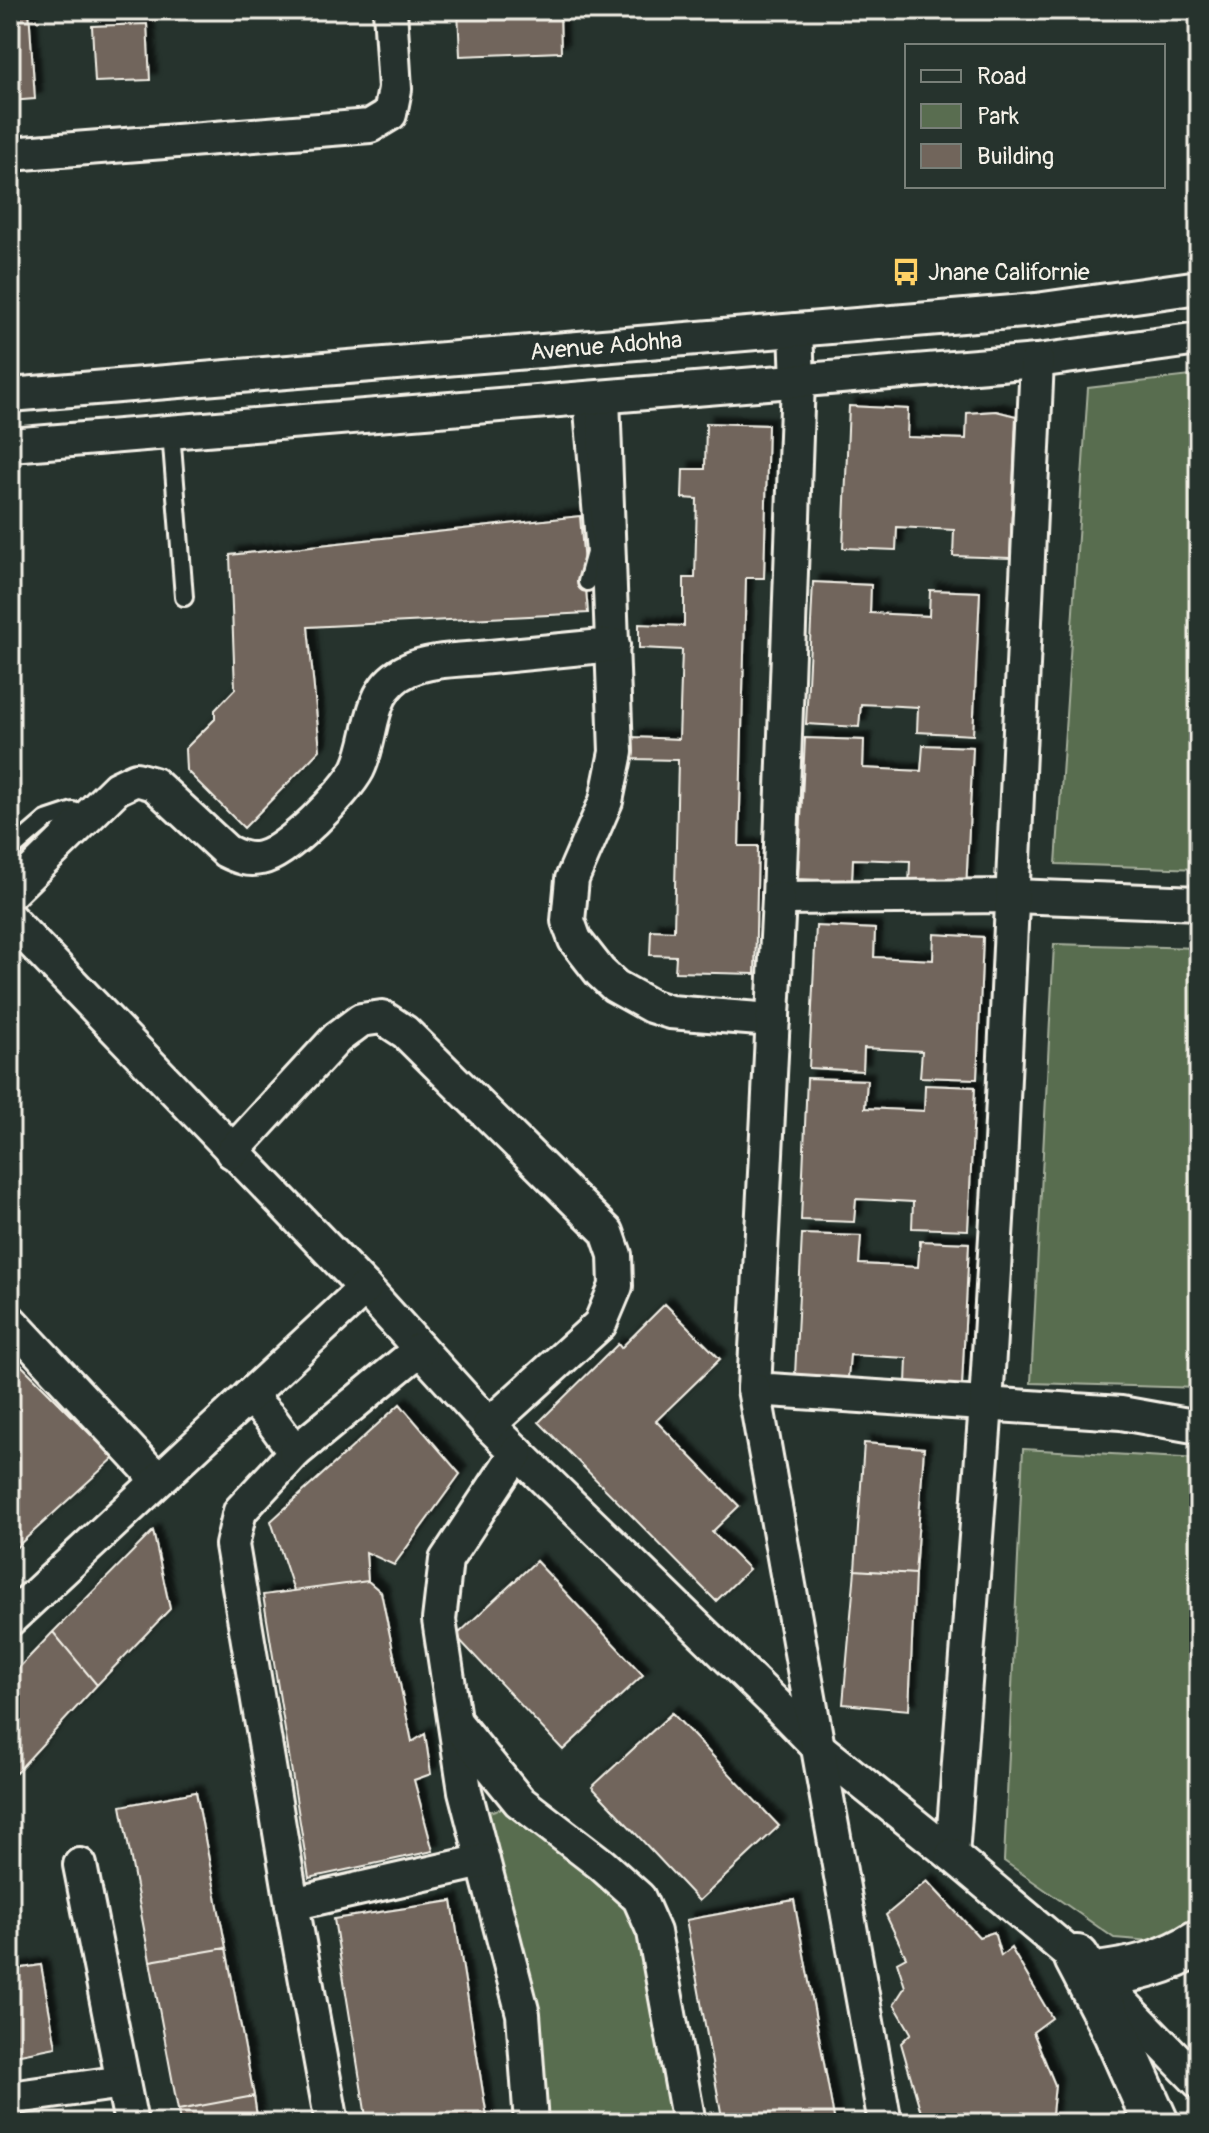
<svg xmlns="http://www.w3.org/2000/svg" width="1209" height="2133" font-family="Pangolin,sans-serif">
	<style>
		.green { fill: #596d50; stroke: #a6af9c; stroke-width: 2 }
		.building { fill: #71655b; stroke: #f4f1e8; stroke-width: 2; filter: url(#shadow) }
		.lines { fill: none; stroke-linecap: round; stroke-linejoin: round }
		.service-casing { stroke: #f4f1e8; stroke-width: 22 }
		.minor-casing { stroke: #f4f1e8; stroke-width: 38 }
		.primary-casing { stroke: #f4f1e8; stroke-width: 50 }
		.service { stroke: #26332d; stroke-width: 16 }
		.minor { stroke: #26332d; stroke-width: 32 }
		.primary { stroke: #26332d; stroke-width: 44 }
		.labels { text-anchor: middle; dominant-baseline: central; stroke-width: 6; stroke-linejoin: round; paint-order: stroke }
		.poi-label { font-size: 24px; fill: #f4f1e8; stroke: #26332d; text-anchor: start }
		.street-label { font-size: 24px; fill: #f4f1e8; stroke: #26332d }
	</style>
	<defs>
		<filter id="shadow"><feDropShadow dx="7" dy="-7" stdDeviation="2" flood-color="#0009"/></filter>
	</defs>
	<rect width="100%" height="100%" fill="#26332d"/>
	<filter id="ink" filterUnits="userSpaceOnUse"><feTurbulence type="fractalNoise" baseFrequency=".0125" numOctaves="2"/><feDisplacementMap in="SourceGraphic" scale="16" xChannelSelector="R" yChannelSelector="G"/><feConvolveMatrix kernelMatrix="1 2 1 2 8 2 1 2 1" color-interpolation-filters="sRGB"/></filter>
	<g filter="url(#ink)">
		<path class="green" d="M1199,375v494l-143,-5 32,-476z
			M1054,944l145,4v440l-168,-5z
			M1023,1449l176,10v459l-34,24 -51,-4 -110,-77z
			M509,1806l120,99 13,28 35,190h-131l-64,-309z"/>
		<path class="building" d="M10,10h19l6,89 -25,2z
			M458,10h102l1,42 -101,4z
			M147,24l3,56 -55,2 -3,-56z
			M849,406l59,3 -1,28 59,2 1,-26 29,-2 20,5 -6,142 -57,-2 1,-26 -57,-3 -1,23 -53,-2z
			M706,423l62,2 -4,153h-18l-7,268h19l-3,128 -80,-2 1,-16 -26,-1 1,-25 23,1 4,-171 -46,-1v-22l47,2 3,-89 -43,-2v-24l45,2v-48h11l2,-79 -15,-1 1,-29h22z
			M580,516l8,97 -280,14 12,123 -76,78 -58,-58 -1,-21 30,-30v-9l20,-21 -5,-134z
			M813,582l58,3 -1,28 59,3 1,-26 50,2 -7,143 -56,-3 1,-25 -57,-3 -2,23 -53,-3z
			M805,738l59,2 -1,28 58,3 2,-26 50,2 -7,143 -57,-3 1,-26 -57,-2 -1,23 -54,-3z
			M816,926l59,3 -1,28 59,3 1,-26 49,3 -6,142 -57,-2 2,-26 -58,-3 -1,23 -54,-3z
			M807,1078l60,2 -2,28 59,3 1,-26 50,2 -7,143 -56,-2 1,-26 -57,-3 -2,23 -53,-2z
			M802,1234l59,2 -2,28 59,3 2,-26 49,2 -7,143 -56,-2 1,-26 -57,-3 -2,23 -53,-3z
			M665,1304l55,55 -64,62 83,85 -27,26 37,37 -33,32 -177,-179 79,-78 3,4z
			M10,1354l104,104 -104,95z
			M400,1404l60,70 -66,91 -28,-13 2,29 -74,10 -23,-70z
			M864,1443l60,5 -9,126 -60,-4z
			M153,1531l17,78 -73,76 -44,-53z
			M536,1561l107,114 -80,75 -107,-114z
			M855,1570l60,4 -6,136 -66,-6z
			M368,1581l13,11 31,150 13,-8 6,40 -17,6 19,71 -124,27 -46,-283z
			M53,1632l44,53 -81,88 -6,-7v-89z
			M672,1713l107,113 -80,75 -107,-114z
			M196,1792l30,156 -76,13 -29,-155z
			M927,1881l52,56 15,-5 7,24 10,-8 41,70 -19,14 22,53 -4,38h-127l-23,-80 10,-10 -17,-29 11,-17 -8,-25 9,-5 -20,-42z
			M794,1900l41,223h-112l-37,-203z
			M452,1901l36,222h-121l-33,-204z
			M226,1948l28,148 -76,14 -28,-149z
			M41,1965l15,82 -46,9v-86z
			M254,2096l4,27h-78l-2,-13z"/>
		<g class="lines">
			<defs>
				<path id="service" d="M582,398l13,155 -8,29
					M171,432l13,165
					M10,851l36,-31 27,-9"/>
				<g id="minor">
					<path d="M10,154l360,-28 20,-12 5,-25 -5,-79"/>
					<path d="M796,330l2,51 -19,517 234,-2 186,7"/>
					<path id="s1" d="M10,395l1026,-85 163,-23"/>
					<path d="M603,397l13,355 -10,49 -34,78 -4,42 7,19 25,32 15,14 36,20 19,6 103,8"/>
					<path d="M10,445l1027,-84 162,-22"/>
					<path d="M10,893l107,-105 19,-9 18,5 72,67c12,6 22,10 35,7 26,-5 85,-66 97,-89 17,-36 8,-80 50,-99 21,-10 49,-10 72,-12 44,-4 89,-9 133,-13"/>
					<path d="M779,898l-25,491 367,24 78,14"/>
					<path d="M10,919l355,369 124,137 286,278 45,46 132,106 34,-451 13,-218 38,-825"/>
					<path d="M232,1152l105,-114 24,-18 21,-3 23,15 202,200 8,23 1,31 -16,38 -111,101"/>
					<path d="M10,1321l148,159"/>
					<path d="M754,1389l131,734"/>
					<path d="M249,1396l21,22 25,34 -55,59 -8,34 60,359"/>
					<path d="M295,1452l125,-103"/>
					<path d="M517,1452l-71,108 -7,60 26,171 58,223 8,109"/>
					<path d="M10,1619l355,-331"/>
					<path d="M456,1723l63,78 82,63 38,34 15,34 35,191"/>
					<path d="M952,1855l143,120 104,107"/>
					<path d="M80,1865l51,258"/>
					<path d="M10,2098l113,-16"/>
					<path d="M332,2123l-40,-219 191,-43"/>
				</g>
				<path id="primary" d="M1077,1958l39,75 40,90
					M1095,1975c37,-4 72,-12 104,-33"/>
			</defs>
			<use href="#service" class="service-casing"/>
			<use href="#minor" class="minor-casing"/>
			<use href="#primary" class="primary-casing"/>
			<use href="#service" class="service"/>
			<use href="#minor" class="minor"/>
			<use href="#primary" class="primary"/>
		</g>
	</g>
	<defs>
		<symbol id="bus-bare" viewBox="-9 -9 18 18"><path d="M-5-6H5V4H4V6H2V4H-2V6H-4V4H-5ZM-3.5-4V0h7V-4ZM-3.5 1.2v1.5H-2V1.2ZM2 1.2v1.5H3.5V1.2Z" fill="#ffd166" stroke="#26332d" stroke-width="2.5" paint-order="stroke"/></symbol>
	</defs>
	<g fill-rule="evenodd">
		<use href="#bus-bare" x="886" y="252" width="40" height="40"/>
	</g>
	<g class="labels">
		<g class="poi-label">
			<text x="928" y="272">Jnane Californie</text>
		</g>
		<g class="street-label">
			<text stroke="none"><textPath href="#s1" startOffset="598">Avenue Adohha</textPath></text>
		</g>
	</g>
	<rect width="1209" height="2133" fill="none" stroke="#26332d" stroke-width="40"/>
	<rect x="20" y="20" width="1169" height="2093" fill="none" stroke="#f4f1e8" stroke-width="3" filter="url(#ink)"/>
	<rect x="905" y="44" width="260" height="144" fill="#26332d" stroke="#787f78" stroke-width="2"/>
	<rect x="921" y="70" width="40" height="12" fill="#26332d" stroke="#787f78" stroke-width="2"/>
	<text x="977" y="84" font-size="24" fill="#f4f1e8">Road</text>
	<rect x="921" y="104" width="40" height="24" fill="#596d50" stroke="#787f78" stroke-width="2"/>
	<text x="977" y="124" font-size="24" fill="#f4f1e8">Park</text>
	<rect x="921" y="144" width="40" height="24" fill="#71655b" stroke="#787f78" stroke-width="2"/>
	<text x="977" y="164" font-size="24" fill="#f4f1e8">Building</text>
</svg>
